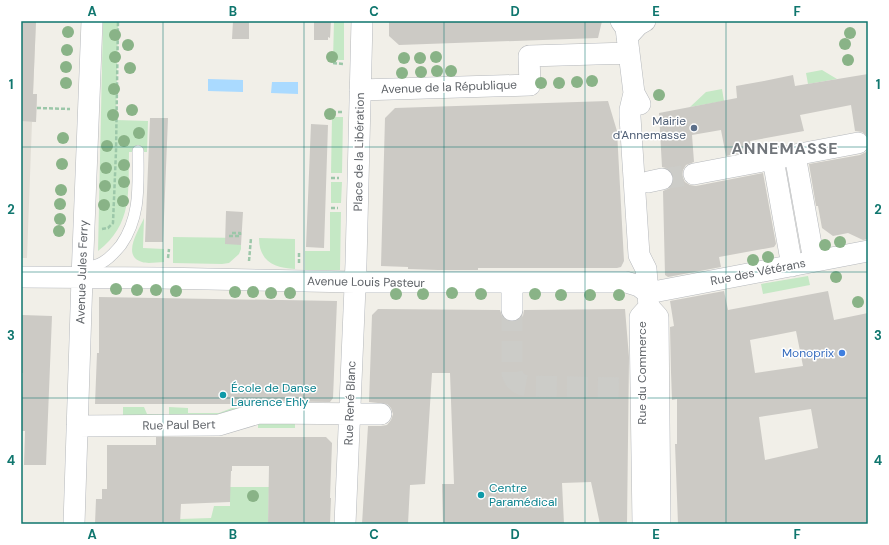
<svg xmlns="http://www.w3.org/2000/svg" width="889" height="545" font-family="'DM Sans',sans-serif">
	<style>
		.education { fill: #e1ded6 }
		.green { fill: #c5e8c5 }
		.water { fill: #aadaff }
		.building { fill: #cccac5; fill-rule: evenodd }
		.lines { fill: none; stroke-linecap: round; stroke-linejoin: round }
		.street-tunnel { stroke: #ccccc8; stroke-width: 21; stroke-dasharray: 21 10; stroke-linecap: butt }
		.lane-casing { stroke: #b5b8bc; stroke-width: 12 }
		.street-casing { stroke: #b5b8bc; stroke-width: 22 }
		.path { stroke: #9cc7a9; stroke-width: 2.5; stroke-dasharray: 4 2; stroke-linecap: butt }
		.lane { stroke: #fff; stroke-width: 11 }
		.street { stroke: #fff; stroke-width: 21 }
		.tree { fill: #89b387 }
		.grid { fill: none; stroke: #0f766e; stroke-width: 1; stroke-opacity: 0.55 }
		.service-dot { fill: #5c6f8a; stroke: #fff; stroke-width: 1.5 }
		.shop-dot { fill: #3f7fe0; stroke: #fff; stroke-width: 1.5 }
		.culture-dot { fill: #0f9aa8; stroke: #fff; stroke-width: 1.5 }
		.labels { text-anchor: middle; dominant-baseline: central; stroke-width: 3; stroke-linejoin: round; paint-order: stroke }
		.street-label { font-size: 12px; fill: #5f6368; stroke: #fff }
		.service-label { font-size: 12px; fill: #4e5e75; stroke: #fff; text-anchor: end }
		.shop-label { font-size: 12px; fill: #366cbe; stroke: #fff; text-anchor: end }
		.culture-label { font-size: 12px; fill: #0d838f; stroke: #fff; text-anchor: start }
		.district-label { font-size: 16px; font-weight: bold; letter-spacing: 1px; fill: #70757a; stroke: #fff }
		.neatline { fill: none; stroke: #0f766e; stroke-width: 1.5 }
		.grid-label { font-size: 13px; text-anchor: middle; font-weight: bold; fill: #0f766e }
	</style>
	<rect width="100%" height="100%" fill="#f1efe8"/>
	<path class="education" d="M21,21h15l-3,73h4l-1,28h-4l-5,136h-6z"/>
	<path class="green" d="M103,21h15l-2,99 32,1 -1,31h-18c-1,40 4,72 -31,99z
		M334,21h10v39h-11z
		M822,70l15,9 -29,5 -2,-11z
		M722,89l2,12 -34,6 16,-15z
		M332,117h11l-1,56h-11z
		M331,182h11l-1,21h-10z
		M330,212h11l-1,58h-35v-19h25z
		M144,218l-1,30 21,1v13c-7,0 -16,2 -22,0 -21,-6 -3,-32 2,-44z
		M173,237l68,1v11l-2,5 -10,9 -7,1 -49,-1z
		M259,238l36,1v30c-21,-1 -36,-8 -36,-31z
		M808,276l2,9 -47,9 -2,-10z
		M123,407h21l3,7h15v5l-39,-1z
		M169,407l19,1v5h31l13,-5h10l-23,11h-50z
		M258,419h37v9h-37z
		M230,487h39l-1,37h-88v-5l31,-1 3,-12h16z"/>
	<path class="water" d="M208,79l35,1v12l-35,-1z
		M272,82h26v12l-27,-1z"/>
	<path class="building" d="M21,21h15l-3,73h4l-1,28 -15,-1z
		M233,21h16v18h-17z
		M314,21h17l-1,17 -2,-1v3h-14z
		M389,21h213l-4,17 -199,7 -10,-9z
		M868,74v63l-6,-5 -7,-1 -4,-26 -51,10 4,16 -54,10 1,10 -25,5 -5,-26 -29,5 2,27 -8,3 -3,5 -1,6 3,6 5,3 6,1 67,-13 13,71 -2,3 -55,10 2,10 -53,10 -3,-2 -2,-84 7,-3 3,-6 1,-5 -3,-6 -5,-3 -4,-1 -3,-54 78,-15 -1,-12 28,-5 29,-6 2,11z
		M608,101l9,30 7,130 -3,6 -4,1h-139v2h-40l-30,-1v-2l-27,-1 4,-148 10,-10z
		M150,118h18l-5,124h-18z
		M311,124l17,1 -4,123 -18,-1z
		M868,149v90l-5,1 -15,-7 -15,3 -11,-8 -4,-22h-2l-7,-42 51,-9 6,-3z
		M226,211l17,1 -2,33 -16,-1z
		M724,291l4,19 100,-19 6,29 34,-7v211h-190l-3,-80h2v-45l-5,1 -1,-28 -1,-45 4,-1 -4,-25zM796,331l7,35 -48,7 -5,-33zM811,409l7,39 -53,12 -6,-43z
		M99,297l238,4 -4,97 -3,4 -71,-1 -13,3h-151l2,-51h2z
		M378,309l122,1 2,6 4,5 6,1 6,-2 5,-4 1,-6 101,-1 4,48 -2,167h-27l-9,-42 -29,1 2,41h-121l-1,-40h12l-4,-111h-18l-7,111 -15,1 -2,39h-46l6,-98h13l6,-1 4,-5 2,-6 -2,-6 -4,-4 -18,-2 3,-87z
		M22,315l30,1 -6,149h-22l1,-34h-4l2,-58h-2z
		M156,437h170l6,6 -2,55h1l-1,26h-62l1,-58h-37v5h-1l-1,31 -49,2 -1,20h-85l1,-25h6v-10h5v-44h49z"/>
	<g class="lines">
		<path class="street-tunnel" d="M662,179l32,-5
			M512,310v63c2,8 7,12 16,13l100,2"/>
		<defs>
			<path id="lane" d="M82,268c7,-1 15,-2 21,-6 7,-4 13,-11 18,-17 20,-29 17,-60 17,-94"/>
			<path id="street" d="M621,21l5,7 8,65 6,11
				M627,37l11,-12 7,-4
				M360,90l170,-5 -1,-29 100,-3
				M634,93l-4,17v7l9,138 7,14 3,38 9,10 2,207
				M795,155l19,106
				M773,159l19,107
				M694,174l164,-31
				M648,182l14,-3
				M21,277l139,1 195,4h271l13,4 9,7 220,-42
				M512,282v28
				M77,426l142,-1 40,-12 122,1
				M74,524l8,-246 10,-257
				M345,524l11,-261 6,-242
				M643,524l-3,-207 9,-10"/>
		</defs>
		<use href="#lane" class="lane-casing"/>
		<use href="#street" class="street-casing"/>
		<path class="path" d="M333,63l10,1
			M37,108l33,1
			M332,112h10
			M331,178h8
			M331,208h7
			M102,229l6,-1 5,-5 3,-72 2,-130
			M229,236h11v-3h-8
			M168,258l1,-9
			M249,261l2,-23
			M299,263v-12"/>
		<use href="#lane" class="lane"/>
		<use href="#street" class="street"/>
	</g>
	<g class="tree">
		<circle cx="68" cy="32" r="6"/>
		<circle cx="850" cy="33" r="6"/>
		<circle cx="115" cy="35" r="6"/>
		<circle cx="845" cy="44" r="6"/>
		<circle cx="128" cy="45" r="6"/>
		<circle cx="67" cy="50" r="6"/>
		<circle cx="115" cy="57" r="6"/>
		<circle cx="332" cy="57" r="6"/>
		<circle cx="436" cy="57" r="6"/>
		<circle cx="404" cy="58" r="6"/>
		<circle cx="420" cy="58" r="6"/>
		<circle cx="848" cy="60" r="6"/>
		<circle cx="66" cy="67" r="6"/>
		<circle cx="130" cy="68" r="6"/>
		<circle cx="437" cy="71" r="6"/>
		<circle cx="451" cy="71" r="6"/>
		<circle cx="421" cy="72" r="6"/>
		<circle cx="402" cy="73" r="6"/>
		<circle cx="592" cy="81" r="6"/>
		<circle cx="577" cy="82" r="6"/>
		<circle cx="66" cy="83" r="6"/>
		<circle cx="541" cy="83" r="6"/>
		<circle cx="559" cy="83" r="6"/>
		<circle cx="114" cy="89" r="6"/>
		<circle cx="659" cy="95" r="6"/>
		<circle cx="132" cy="110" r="6"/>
		<circle cx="330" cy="114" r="6"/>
		<circle cx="113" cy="115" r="6"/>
		<circle cx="139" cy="133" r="6"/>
		<circle cx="63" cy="138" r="6"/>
		<circle cx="124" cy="141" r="6"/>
		<circle cx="107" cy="146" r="6"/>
		<circle cx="62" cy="164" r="6"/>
		<circle cx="124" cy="165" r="6"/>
		<circle cx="106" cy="168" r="6"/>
		<circle cx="124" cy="182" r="6"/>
		<circle cx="105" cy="186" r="6"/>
		<circle cx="61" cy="190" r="6"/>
		<circle cx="123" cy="201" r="6"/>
		<circle cx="60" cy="204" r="6"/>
		<circle cx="104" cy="205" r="6"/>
		<circle cx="60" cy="219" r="6"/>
		<circle cx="59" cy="231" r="6"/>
		<circle cx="840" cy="242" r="6"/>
		<circle cx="825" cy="245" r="6"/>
		<circle cx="768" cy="257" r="6"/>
		<circle cx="753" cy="260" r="6"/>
		<circle cx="836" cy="277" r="6"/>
		<circle cx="116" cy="289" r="6"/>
		<circle cx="137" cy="290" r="6"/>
		<circle cx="156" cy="290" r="6"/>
		<circle cx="176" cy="291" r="6"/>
		<circle cx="235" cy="292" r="6"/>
		<circle cx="253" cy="292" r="6"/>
		<circle cx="271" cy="293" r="6"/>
		<circle cx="290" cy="293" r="6"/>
		<circle cx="452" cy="293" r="6"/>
		<circle cx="396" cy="294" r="6"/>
		<circle cx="423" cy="294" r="6"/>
		<circle cx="481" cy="294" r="6"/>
		<circle cx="535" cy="294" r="6"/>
		<circle cx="561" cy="295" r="6"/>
		<circle cx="590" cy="295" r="6"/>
		<circle cx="619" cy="295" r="6"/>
		<circle cx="858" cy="302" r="6"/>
		<circle cx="253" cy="496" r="6"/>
	</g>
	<path class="grid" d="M163,21v503M304,21v503M444,21v503M585,21v503M726,21v503M21,147h847M21,272h847M21,398h847"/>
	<circle class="service-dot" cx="694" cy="128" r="4"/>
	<circle class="shop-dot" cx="842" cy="353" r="4"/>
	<g class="culture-dot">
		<circle cx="223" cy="395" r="4"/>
		<circle cx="481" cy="495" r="4"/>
	</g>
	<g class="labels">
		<g class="street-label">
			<text transform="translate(449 87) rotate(-2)">Avenue de la République</text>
			<text transform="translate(359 152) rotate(-89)">Place de la Libération</text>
			<text transform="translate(82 272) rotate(-88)">Avenue Jules Ferry</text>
			<text transform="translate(758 272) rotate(-11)">Rue des Vétérans</text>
			<text transform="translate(366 282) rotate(1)">Avenue Louis Pasteur</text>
			<text transform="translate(642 373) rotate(-90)">Rue du Commerce</text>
			<text transform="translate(350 403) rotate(-88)">Rue René Blanc</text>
			<text transform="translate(179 425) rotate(-1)">Rue Paul Bert</text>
		</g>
		<g class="service-label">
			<text x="686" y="121">Mairie<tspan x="686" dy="14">d'Annemasse</tspan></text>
		</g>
		<g class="shop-label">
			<text x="834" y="353">Monoprix</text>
		</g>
		<g class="culture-label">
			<text x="231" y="388">École de Danse<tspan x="231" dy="14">Laurence Ehly</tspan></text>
			<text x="489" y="488">Centre<tspan x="489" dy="14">Paramédical</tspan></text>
		</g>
		<g class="district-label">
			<text x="785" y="148">ANNEMASSE</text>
		</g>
	</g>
	<rect width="889" height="545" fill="none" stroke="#ffffff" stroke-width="44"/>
	<rect x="22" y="22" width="845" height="501" class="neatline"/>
	<g class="grid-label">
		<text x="92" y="16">A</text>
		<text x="233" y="16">B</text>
		<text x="374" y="16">C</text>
		<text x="515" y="16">D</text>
		<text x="656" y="16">E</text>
		<text x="797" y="16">F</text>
		<text x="11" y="89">1</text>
		<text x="878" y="89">1</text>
		<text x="11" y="214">2</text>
		<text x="878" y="214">2</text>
		<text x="11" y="340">3</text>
		<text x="878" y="340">3</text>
		<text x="11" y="465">4</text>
		<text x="878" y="465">4</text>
		<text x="92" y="539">A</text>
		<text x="233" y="539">B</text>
		<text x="374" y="539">C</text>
		<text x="515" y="539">D</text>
		<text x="656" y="539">E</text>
		<text x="797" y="539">F</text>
	</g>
</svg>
